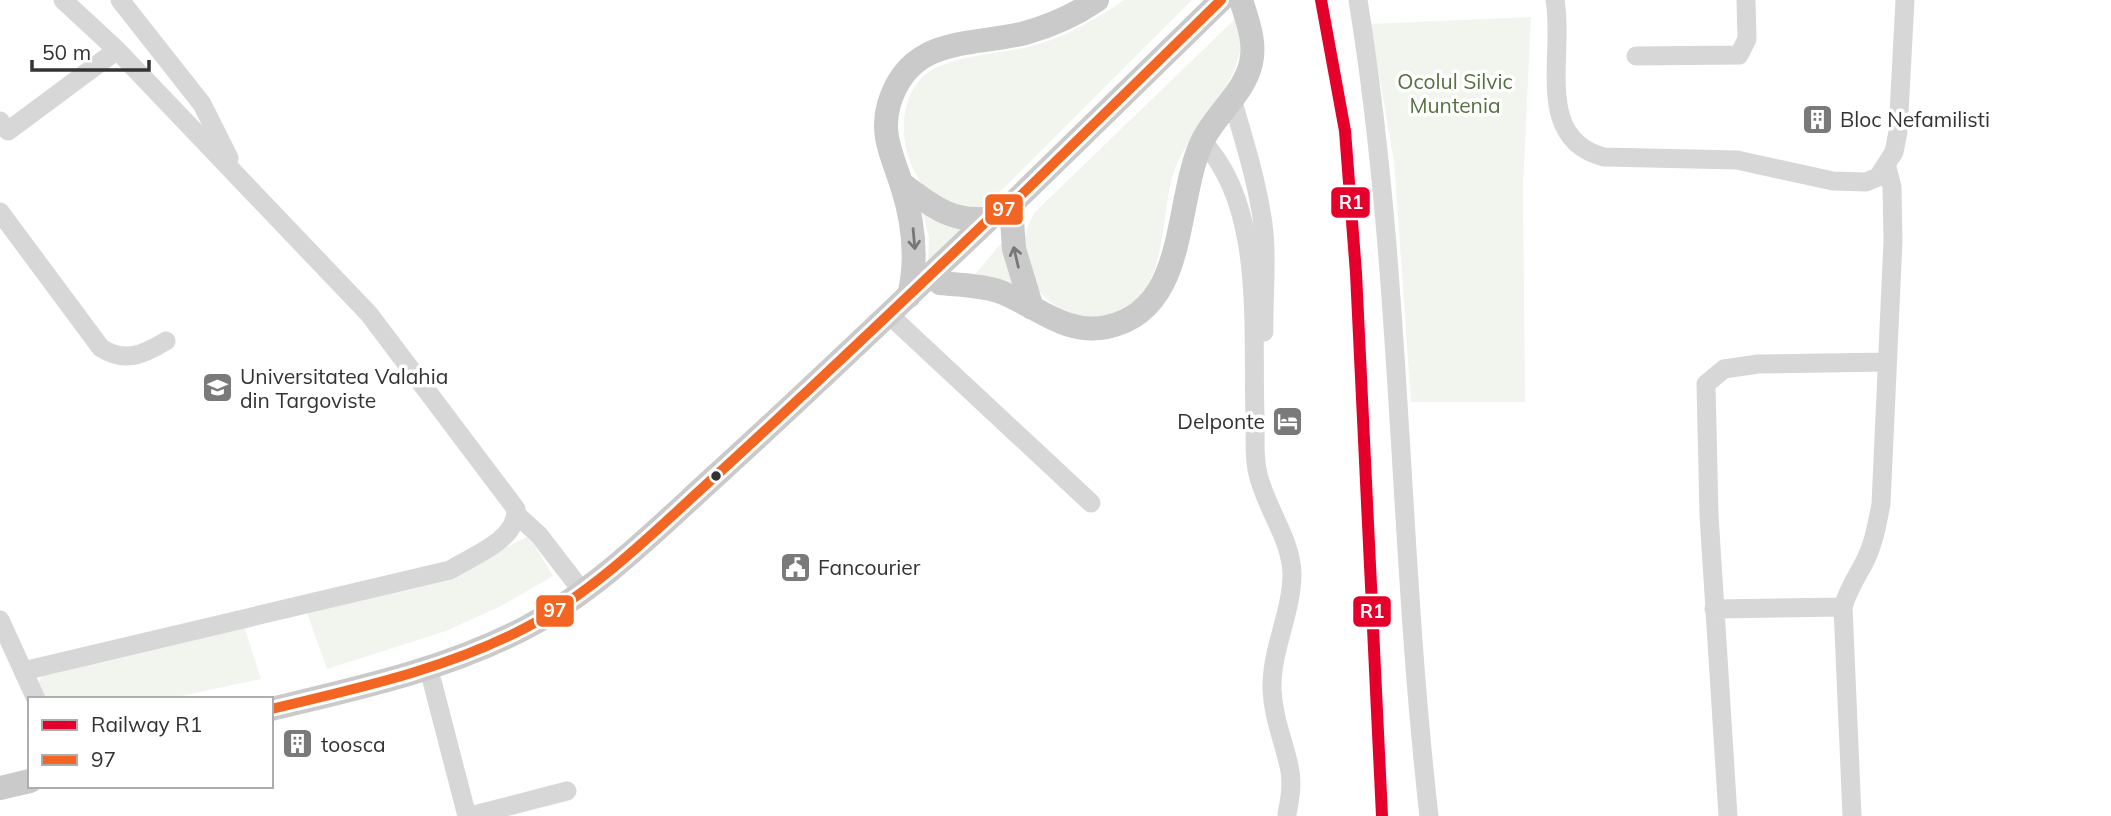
<svg xmlns="http://www.w3.org/2000/svg" width="2111" height="816" font-family="Mulish,sans-serif">
	<style>
		.green { fill: #f1f5ed }
		.lines { fill: none; stroke-linecap: round; stroke-linejoin: round }
		.minor { stroke: #d7d7d7; stroke-width: 19 }
		.major { stroke: #cacaca; stroke-width: 24 }
		.bus-1-casing { stroke: #fff; stroke-width: 16 }
		.bus-1 { stroke: #f26522; stroke-width: 10 }
		.rail-1-casing { stroke: #fff; stroke-width: 18 }
		.rail-1 { stroke: #e4002b; stroke-width: 12 }
		.oneway { stroke: #777 }
		.bus-dot { fill: #333; stroke: #fff; stroke-width: 2.5 }
		.labels { text-anchor: middle; dominant-baseline: central; stroke-width: 7; stroke-linejoin: round; paint-order: stroke }
		.park-label { font-size: 21px; fill: #56703f; stroke: #fff }
		.poi-label { font-size: 21px; fill: #333; stroke: #fff; text-anchor: start }
		.line-badge { stroke: #fff; stroke-width: 2.5 }
		.badge-label { font-size: 19px; text-anchor: middle; font-weight: bold; fill: #fff }
	</style>
	<rect width="100%" height="100%" fill="#fff"/>
	<path class="green" d="M1124,0h68l-205,205c-61,27 -109,-74 -68,-124 22,-28 87,-26 120,-37 32,-10 58,-26 85,-44z
		M1531,17l-8,170 2,215h-114l-17,-242 -24,-136z
		M1234,20c28,39 -38,104 -56,141 -19,41 -8,111 -44,140 -62,50 -139,-27 -99,-89z
		M922,211l40,17 -34,36 1,-27z
		M1004,240l14,53 -46,-15z
		M529,536l24,40 -52,30 -55,25 -119,38 -21,-59 155,-40z
		M243,623l18,56 -94,20h-121l-7,-17 6,-12z"/>
	<g class="lines">
		<path class="minor" d="M120,0l82,104 27,54
			M1358,0c44,270 40,545 71,816
			M1555,0c10,55 -22,139 49,157l133,3 96,21 33,1 12,-5 16,-25 4,-20 7,-132
			M1636,56l103,-1 8,-16 -1,-39
			M1232,99c12,41 25,82 31,125 5,36 0,72 1,108
			M0,121l8,10 109,-81
			M1202,141c63,65 50,188 53,275 1,18 -2,40 3,58 8,35 33,64 34,100 0,38 -21,76 -20,115 1,28 11,50 17,77 4,16 1,33 -2,48
			M0,212l101,136c24,15 42,7 65,-7
			M898,323l193,180
			M517,515l22,20 43,56
			M1714,609l129,-2
			M0,620l36,79
			M23,671l427,-101c22,-14 68,-30 66,-61l-147,-195 -252,-264 -54,-50
			M432,681l35,135
			M470,816l97,-25
			M1728,816l-19,-301 -3,-131 18,-15 34,-5 129,-2
			M1852,816l-9,-209c5,-17 13,-29 21,-44 10,-19 13,-39 17,-59l12,-263 -1,-54 -5,-20"/>
		<path class="major" d="M901,183c29,22 52,41 89,35
			M1011,205l3,44 18,59
			M940,283c19,2 39,2 58,8 37,13 66,45 109,36 81,-17 67,-121 94,-183 13,-29 43,-50 50,-81 5,-22 -4,-43 -10,-63
			M909,296c9,-38 5,-73 -7,-110 -9,-29 -22,-51 -13,-82 21,-69 81,-57 136,-71 25,-7 50,-18 72,-33
			M271,709c88,-21 176,-40 256,-82 73,-39 133,-101 194,-156 91,-83 180,-168 269,-253l21,-13 210,-205
			M0,788l30,-7"/>
		<defs>
			<path id="bus-1" d="M271,709c88,-21 176,-40 256,-82 73,-39 133,-101 194,-156 91,-83 180,-168 269,-253l21,-13 210,-205"/>
		</defs>
		<use href="#bus-1" class="bus-1-casing"/>
		<use href="#bus-1" class="bus-1"/>
		<defs>
			<path id="rail-1" d="M1321,0l24,131 11,142 26,543"/>
		</defs>
		<use href="#rail-1" class="rail-1-casing"/>
		<use href="#rail-1" class="rail-1"/>
	</g>
	<defs><path id="oneway-shaft" d="M-6 0H5M1.5-3L5.5 0L1.5 3" fill="none" stroke-width="1.6" stroke-linecap="round" stroke-linejoin="round" transform="scale(1.75)"/></defs>
	<g class="oneway">
		<use href="#oneway-shaft" transform="translate(914 239) rotate(85)"/>
		<use href="#oneway-shaft" transform="translate(1016 257) rotate(-103)"/>
	</g>
	<defs>
		<symbol id="building-square" viewBox="-11 -11 22 22"><rect x="-9" y="-9" width="18" height="18" rx="4" fill="#7a7a7a" stroke="#fff"/><path d="M-4-6H4V6H1V3H-1V6H-4ZM-2.5-4.3h1.7v1.8h-1.7ZM.8-4.3h1.7v1.8H.8ZM-2.5-1h1.7V.8h-1.7ZM.8-1h1.7V.8H.8Z" fill="#fff"/></symbol>
		<symbol id="university-square" viewBox="-11 -11 22 22"><rect x="-9" y="-9" width="18" height="18" rx="4" fill="#7a7a7a" stroke="#fff"/><path d="M0-5L7-2L0 1L-7-2ZM-4 1L0 2.5L4 1V4Q0 6-4 4Z" fill="#fff"/></symbol>
		<symbol id="hotel-square" viewBox="-11 -11 22 22"><rect x="-9" y="-9" width="18" height="18" rx="4" fill="#7a7a7a" stroke="#fff"/><path d="M-6-4.5h1.5V1H6V5H4.5V3h-9V5H-6ZM-4 0a1.8 1.8 0 1 1 3.6 0ZM.5 0V-2.5h3Q6-2.5 6 0Z" fill="#fff"/></symbol>
		<symbol id="civic-square" viewBox="-11 -11 22 22"><rect x="-9" y="-9" width="18" height="18" rx="4" fill="#7a7a7a" stroke="#fff"/><path d="M-.6-6.5H3V-4.5H.6V-3L4-1V1h2V6H-6V1h2V-1L-.6-3ZM-1.2 2.5V6h2.4V2.5Z" fill="#fff"/></symbol>
	</defs>
	<g fill-rule="evenodd">
		<use href="#building-square" x="1800" y="102" width="35" height="35"/>
		<use href="#university-square" x="200" y="370" width="35" height="35"/>
		<use href="#hotel-square" x="1270" y="404" width="35" height="35"/>
		<use href="#civic-square" x="778" y="550" width="35" height="35"/>
		<use href="#building-square" x="280" y="726" width="35" height="35"/>
	</g>
	<circle class="bus-dot" cx="716" cy="476" r="6"/>
	<g class="labels">
		<g class="park-label">
			<text x="1455" y="81">Ocolul Silvic<tspan x="1455" dy="24">Muntenia</tspan></text>
		</g>
		<g class="poi-label">
			<text x="1840" y="119">Bloc Nefamilisti</text>
			<text x="240" y="376">Universitatea Valahia<tspan x="240" dy="24">din Targoviste</tspan></text>
			<text x="1265" y="421" text-anchor="end">Delponte</text>
			<text x="818" y="567">Fancourier</text>
			<text x="321" y="744">toosca</text>
		</g>
	</g>
	<g class="line-badge">
		<rect x="1330" y="186" width="41" height="33" rx="7" fill="#e4002b"/>
		<rect x="984" y="193" width="40" height="33" rx="7" fill="#f26522"/>
		<rect x="535" y="594" width="40" height="34" rx="7" fill="#f26522"/>
		<rect x="1352" y="595" width="40" height="33" rx="7" fill="#e4002b"/>
	</g>
	<g class="badge-label">
		<text x="1351" y="209">R1</text>
		<text x="1004" y="216">97</text>
		<text x="555" y="617">97</text>
		<text x="1372" y="618">R1</text>
	</g>
	<rect x="28" y="697" width="245" height="91" fill="#ffffff" stroke="#adadad" stroke-width="2"/>
	<rect x="42" y="720" width="35" height="10" fill="#e4002b" stroke="#adadad" stroke-width="2"/>
	<text x="91" y="732" font-size="21" fill="#333333">Railway R1</text>
	<rect x="42" y="755" width="35" height="10" fill="#f26522" stroke="#adadad" stroke-width="2"/>
	<text x="91" y="767" font-size="21" fill="#333333">97</text>
	<path d="M32 60v10h117v-10" fill="none" stroke="#333333" stroke-width="3.5"/>
	<text x="42" y="60" font-size="21" fill="#333333" stroke="#ffffff" stroke-width="5" paint-order="stroke">50 m</text>
</svg>
